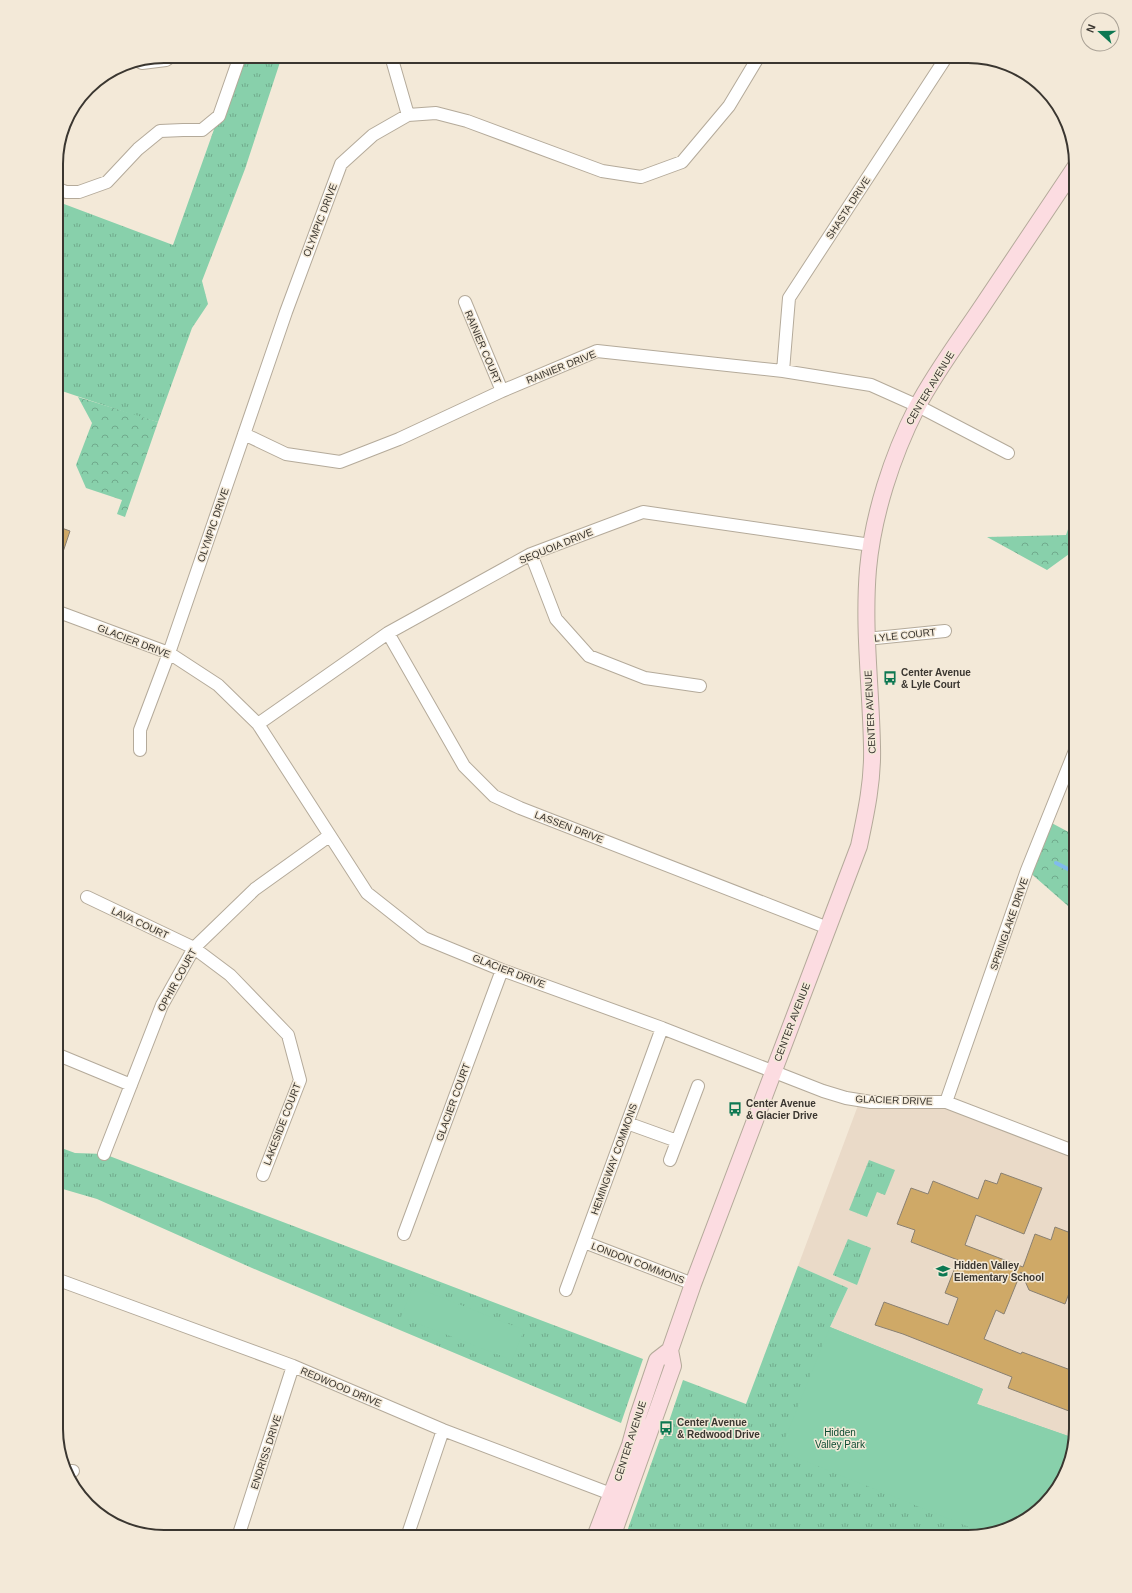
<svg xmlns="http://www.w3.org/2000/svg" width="1132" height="1593" font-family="Helvetica,sans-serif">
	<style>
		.education { fill: #eadac8 }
		.grass { fill: url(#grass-tufts) }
		.forest { fill: url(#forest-crowns) }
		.pitch { fill: #88d0ab }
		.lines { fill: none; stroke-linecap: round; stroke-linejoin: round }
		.stream { stroke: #80baed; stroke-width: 4 }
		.building { fill: #cfa967; stroke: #8a8071 }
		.street-casing { stroke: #b4aa9a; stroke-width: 14 }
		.secondary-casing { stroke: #b4aa9a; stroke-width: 18 }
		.street { stroke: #fff; stroke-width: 12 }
		.secondary { stroke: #fcdce1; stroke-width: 16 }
		.labels { text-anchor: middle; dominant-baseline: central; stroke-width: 3; stroke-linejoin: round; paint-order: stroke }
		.street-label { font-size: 10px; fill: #3a3630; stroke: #f3e9d8 }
		.poi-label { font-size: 10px; font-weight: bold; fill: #3a3630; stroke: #f3e9d8; text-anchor: start }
		.park-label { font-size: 10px; fill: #0d4b32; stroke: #f3e9d8 }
		.rim { fill: none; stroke: #3a3630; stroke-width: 2 }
	</style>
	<defs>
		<pattern id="grass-tufts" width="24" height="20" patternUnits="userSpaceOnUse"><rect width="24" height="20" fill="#88d0ab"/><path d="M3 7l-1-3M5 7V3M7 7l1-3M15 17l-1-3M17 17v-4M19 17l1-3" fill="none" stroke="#70aa8c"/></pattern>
		<pattern id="forest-crowns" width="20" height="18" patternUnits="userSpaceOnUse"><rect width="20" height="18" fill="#88d0ab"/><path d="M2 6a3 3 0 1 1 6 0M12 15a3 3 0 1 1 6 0" fill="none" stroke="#70aa8c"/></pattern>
	</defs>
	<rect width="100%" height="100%" fill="#f3e9d8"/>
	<path class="education" d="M860,1100l86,2 130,50v278l-2,8 -97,-34 5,-15 -152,-62 18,-39 -50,-22z"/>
	<path class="grass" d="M240,56h42l-37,113 -43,112 6,23 -16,24 -34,94 -22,-6 -80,-27v-188l117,44z
		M56,1146l19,7 29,1 539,205 -22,64 -369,-155 -155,-69 -41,-12z
		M869,1160l26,10 -10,25 -8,-3 -10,25 -18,-7z
		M848,1239l23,9 -14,37 -24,-10z
		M798,1266l50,22 -18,39 153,62 -6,15 97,34 -12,45 -40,39 -53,15h-344l35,-98h3l20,-59 63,24z"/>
	<path class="forest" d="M78,397l80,25 -33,95 -8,-3 5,-14 -36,-12 -10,-23 16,-42z
		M1076,506v43l-29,21 -60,-33 79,-2z
		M1046,820l30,16v77l-49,-43z"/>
	<path class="pitch" d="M413,1286l111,44 -12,30 -111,-43z
		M830,1327l153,62 -6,15 97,34 -12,45 -40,39 -38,11 -204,-82z"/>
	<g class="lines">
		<path class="stream" d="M1056,863l20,10"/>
	</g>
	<path class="building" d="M56,526l14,5 -12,36h-2z
		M1001,1173l41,15 -18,46 -48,-19 -11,30 58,22 12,-33 16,6 4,-13 21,8v55l-5,-2 -6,16 -36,-14 -8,-18 -17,42 -8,-4 -12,29 37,15 1,-2 54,20v19l-7,20 -61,-23 4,-11 -109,-43 -28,-9 9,-23 64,23 10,-27 -13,-5 13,-33 -47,-18 4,-12 -18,-6 14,-36 17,6 5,-13 45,18 7,-19 12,4z"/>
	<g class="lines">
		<defs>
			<path id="street" d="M391,56l17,59
				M138,61l4,2 24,-3 6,-4
				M56,188l10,4h13l28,-10 31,-33 22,-18 23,-1h19l17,-14 21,-60
				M465,302l37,89
				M783,371l6,-73 158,-242
				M244,434l42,20 54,8 59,-23 103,-48 95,-40 186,20 88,14 47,21 90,47
				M531,554l25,65 33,37 56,22 55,8
				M56,611l113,42 49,32 40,39 109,169 57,45 78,32 160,58 161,63 23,7 25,4h75l130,50
				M388,633l76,133 30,30 26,12 308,120
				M866,639l79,-8
				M258,724l130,-91 143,-79 112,-42 228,33
				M140,750v-20l29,-77 117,-341 55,-148 32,-29 35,-20 28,-2 31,8 135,50 39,6 41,-15 47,-56 30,-50
				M87,897l107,51 36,27 58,60 12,45 -37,95
				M56,1054l75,31
				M946,1102l81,-232 49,-122
				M627,1123l50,18
				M104,1154l58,-149 32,-57 61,-59 74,-53
				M670,1160l28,-74
				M404,1234l98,-264
				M584,1242l109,42
				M56,1279l237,87 150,64 176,67
				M566,1290l96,-262
				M67,1471h6
				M238,1537l55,-171
				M407,1537l36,-107"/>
			<path id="secondary" d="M595,1537l35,-92 8,-29 19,-56 13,-10
				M612,1537l61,-171 -3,-16 23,-66 166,-438c7,-33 14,-65 13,-99 -1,-59 -9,-118 -4,-178 5,-54 24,-113 49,-162 19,-36 44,-69 66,-102 31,-47 62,-93 93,-139"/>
		</defs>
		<use href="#street" class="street-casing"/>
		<use href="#secondary" class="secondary-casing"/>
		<use href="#street" class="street"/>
		<use href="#secondary" class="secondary"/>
	</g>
	<defs>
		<symbol id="bus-bare" viewBox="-9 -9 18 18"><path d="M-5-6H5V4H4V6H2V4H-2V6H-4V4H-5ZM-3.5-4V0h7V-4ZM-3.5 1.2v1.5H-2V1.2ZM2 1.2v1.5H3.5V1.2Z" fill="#0d7852" stroke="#f3e9d8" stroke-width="2.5" paint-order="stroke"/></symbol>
		<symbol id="school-bare" viewBox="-9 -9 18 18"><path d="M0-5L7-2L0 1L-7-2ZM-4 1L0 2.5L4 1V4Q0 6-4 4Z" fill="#0d7852" stroke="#f3e9d8" stroke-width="2.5" paint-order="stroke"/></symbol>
	</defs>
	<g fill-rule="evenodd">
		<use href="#bus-bare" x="880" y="668" width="20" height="20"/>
		<use href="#bus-bare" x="725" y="1099" width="20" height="20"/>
		<use href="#school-bare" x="933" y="1261" width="20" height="20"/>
		<use href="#bus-bare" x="656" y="1418" width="20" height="20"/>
	</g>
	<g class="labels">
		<g class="street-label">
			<text transform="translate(848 208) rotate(-57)">SHASTA DRIVE</text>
			<text transform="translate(320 220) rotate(-69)">OLYMPIC DRIVE</text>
			<text transform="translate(483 347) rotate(67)">RAINIER COURT</text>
			<text transform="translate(561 367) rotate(-22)">RAINIER DRIVE</text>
			<text transform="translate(930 388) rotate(-59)">CENTER AVENUE</text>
			<text transform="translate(213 525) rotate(-71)">OLYMPIC DRIVE</text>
			<text transform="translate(556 546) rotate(-22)">SEQUOIA DRIVE</text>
			<text transform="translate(905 635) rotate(-6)">LYLE COURT</text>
			<text transform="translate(134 641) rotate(21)">GLACIER DRIVE</text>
			<text transform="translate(870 712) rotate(-93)">CENTER AVENUE</text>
			<text transform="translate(569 827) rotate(21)">LASSEN DRIVE</text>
			<text transform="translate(140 923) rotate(25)">LAVA COURT</text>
			<text transform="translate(1009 924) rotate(-71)">SPRINGLAKE DRIVE</text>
			<text transform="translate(509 971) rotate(21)">GLACIER DRIVE</text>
			<text transform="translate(177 980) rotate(-61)">OPHIR COURT</text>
			<text transform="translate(792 1022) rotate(-69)">CENTER AVENUE</text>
			<text transform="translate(894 1100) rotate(2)">GLACIER DRIVE</text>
			<text transform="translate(453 1102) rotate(-70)">GLACIER COURT</text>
			<text transform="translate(282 1124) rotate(-69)">LAKESIDE COURT</text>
			<text transform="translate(614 1159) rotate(-70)">HEMINGWAY COMMONS</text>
			<text transform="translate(638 1263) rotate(21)">LONDON COMMONS</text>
			<text transform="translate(341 1387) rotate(23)">REDWOOD DRIVE</text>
			<text transform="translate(630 1441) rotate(-72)">CENTER AVENUE</text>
			<text transform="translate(266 1452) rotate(-72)">ENDRISS DRIVE</text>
		</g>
		<g class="poi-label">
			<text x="901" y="672">Center Avenue<tspan x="901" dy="12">&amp; Lyle Court</tspan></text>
			<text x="746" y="1103">Center Avenue<tspan x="746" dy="12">&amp; Glacier Drive</tspan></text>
			<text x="954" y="1265">Hidden Valley<tspan x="954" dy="12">Elementary School</tspan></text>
			<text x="677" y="1422">Center Avenue<tspan x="677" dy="12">&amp; Redwood Drive</tspan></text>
		</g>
		<g class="park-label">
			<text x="840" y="1432">Hidden<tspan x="840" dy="12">Valley Park</tspan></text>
		</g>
	</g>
	<path d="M0 0H1132V1593H0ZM164 63H968A101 101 0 0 1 1069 164V1429A101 101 0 0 1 968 1530H164A101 101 0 0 1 63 1429V164A101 101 0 0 1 164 63Z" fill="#f3e9d8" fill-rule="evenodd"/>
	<path class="rim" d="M164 63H968A101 101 0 0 1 1069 164V1429A101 101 0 0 1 968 1530H164A101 101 0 0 1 63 1429V164A101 101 0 0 1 164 63Z"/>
	<g transform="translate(1100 32) rotate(291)"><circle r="19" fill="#f3e9d8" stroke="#a9a195"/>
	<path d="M0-3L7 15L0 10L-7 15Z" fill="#0d7852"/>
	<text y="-6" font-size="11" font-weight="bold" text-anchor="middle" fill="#3a3630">N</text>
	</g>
</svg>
